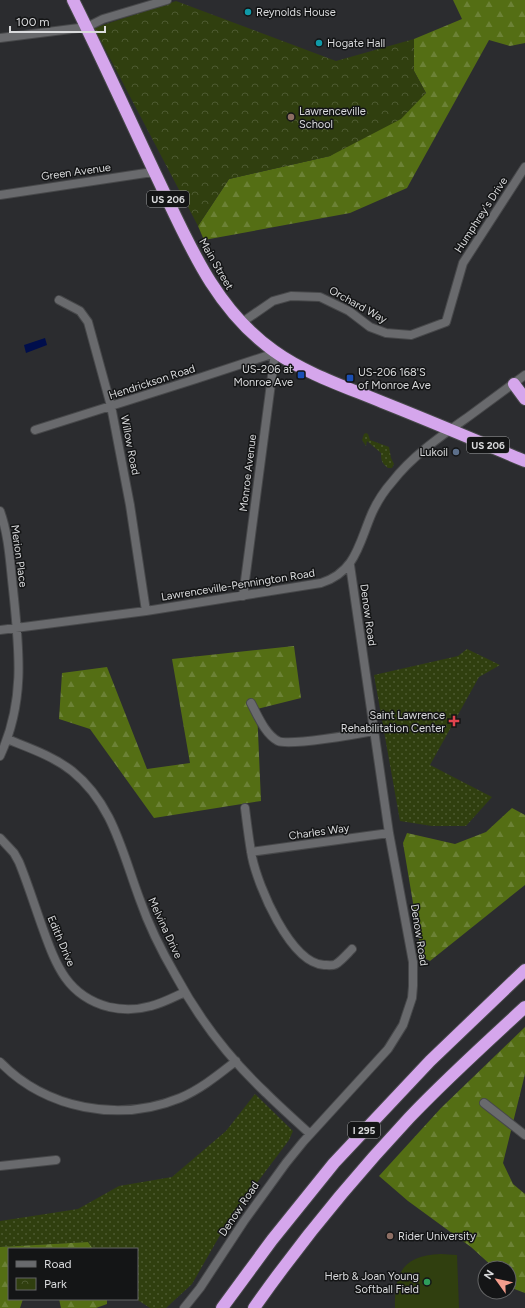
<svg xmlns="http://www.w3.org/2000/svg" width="525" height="1308" font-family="Figtree,sans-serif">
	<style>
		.grass { fill: url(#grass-dots) }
		.forest { fill: url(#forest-firs) }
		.park { fill: url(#park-crowns) }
		.pitch { fill: #303f0f }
		.water { fill: #000e4c }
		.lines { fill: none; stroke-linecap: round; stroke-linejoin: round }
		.minor-casing { stroke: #47484a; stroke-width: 10 }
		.highway-casing { stroke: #47484a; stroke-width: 14 }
		.minor { stroke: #696a6d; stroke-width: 8 }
		.highway { stroke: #d5a6ec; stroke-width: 12 }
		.culture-dot { fill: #0f9aa8; stroke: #141516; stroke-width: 1.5 }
		.education-dot { fill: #8d6e63; stroke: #141516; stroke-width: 1.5 }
		.transit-dot { fill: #1a4fb4; stroke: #141516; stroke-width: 1.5 }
		.service-dot { fill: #5c6f8a; stroke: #141516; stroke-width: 1.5 }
		.health-dot { fill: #e0444e; stroke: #141516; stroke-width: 1.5 }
		.leisure-dot { fill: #2e9e5b; stroke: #141516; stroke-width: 1.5 }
		.labels { text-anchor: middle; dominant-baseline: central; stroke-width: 3; stroke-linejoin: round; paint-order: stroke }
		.shield { fill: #141516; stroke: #9e9fa1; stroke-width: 1 }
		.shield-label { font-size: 10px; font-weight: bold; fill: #d9dadc }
		.poi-label { font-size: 11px; fill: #d9dadc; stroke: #141516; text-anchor: start }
		.street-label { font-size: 11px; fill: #d9dadc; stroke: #141516 }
	</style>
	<defs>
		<pattern id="grass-dots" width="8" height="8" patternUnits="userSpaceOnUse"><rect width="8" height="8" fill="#303f0f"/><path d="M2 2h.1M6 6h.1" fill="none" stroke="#4d5a31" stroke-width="1.8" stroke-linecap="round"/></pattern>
		<pattern id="forest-firs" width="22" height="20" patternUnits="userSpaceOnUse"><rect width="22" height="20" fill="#546e14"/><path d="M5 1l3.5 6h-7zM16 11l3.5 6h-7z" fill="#6c8236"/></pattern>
		<pattern id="park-crowns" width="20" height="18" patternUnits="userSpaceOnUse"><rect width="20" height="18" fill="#303f0f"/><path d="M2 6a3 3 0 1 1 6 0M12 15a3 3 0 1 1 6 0" fill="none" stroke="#4d5a31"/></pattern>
	</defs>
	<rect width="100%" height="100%" fill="#2b2c2f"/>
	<path class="grass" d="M366,433l2,1 2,6 19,7 2,11 3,6 -2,4h-4c-6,-5 -7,-7 -7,-15l-14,-12 -1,5 -4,-6 2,-6z
		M467,649l33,16 -21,12 -49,88 62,32 -26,29h-34l-32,-5 -26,-146 84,-19z
		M255,1094l38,37 -4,9 -62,83 -35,61 -26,24h-16l-14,-9 1,-50h-44l-5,-7 -88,5v-26l78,-12 41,-23 53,-9 54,-46z"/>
	<path class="forest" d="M453,0h72v43l-15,3 -21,-6 -82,148 -57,25 -146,27 -6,-14 31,-47 101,-23 96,-63 -12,-22v-32l48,-20z
		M294,646l7,52 -44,11 4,92 -107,17 -64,-89 -31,-10 3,-46 45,-6 40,102 43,-6 -18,-104z
		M512,808l13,7v70l-95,76 -8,-4 -19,-114 4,-10 48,11 31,-12z
		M525,1027v47l-22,89 10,21 12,10v99l-16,-6v-19h-15l-23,-21 -63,-46 -29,-25 62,-68z
		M88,1242l5,7h-84v50h14l-3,9h-20v-61z
		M59,1299h48v5l-11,4h-35z"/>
	<path class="park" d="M176,1l160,60 78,-22v32l12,22 -25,26 -71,37 -101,23 -31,47 -104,-198z"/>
	<path class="pitch" d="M441,1254l16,1 2,53h-64c-1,-35 8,-53 46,-54z"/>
	<path class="water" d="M45,338l2,7 -21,8 -2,-8z"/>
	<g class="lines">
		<defs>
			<path id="minor" d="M0,38l87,-11 16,-8 64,-19
				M0,195l146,-22h9
				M59,300l21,11 8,11 23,84 19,99 16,106
				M241,323l32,-22 18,-5 29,1 29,14 21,16 16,6 25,2 35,-13 17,-59 62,-96
				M35,430l161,-51 79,-26 -32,243
				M0,511c9,25 10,52 13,78 6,59 13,111 -13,167
				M0,630l146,-19 175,-28c35,-11 38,-40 51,-70 5,-11 12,-22 20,-31 20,-26 49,-46 76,-65 19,-14 38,-28 57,-42
				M251,703c7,13 14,31 27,38 12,5 80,-7 95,-10
				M7,739c22,9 46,17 65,32 41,33 50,81 68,129 9,26 22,52 36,76 23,43 54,83 90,117 14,14 29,27 44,41
				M245,808c2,16 4,33 7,49 6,29 38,106 72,108 3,0 9,1 12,-1 5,-3 11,-10 16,-15
				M0,838l14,15 5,9c9,22 16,45 24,67 13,36 24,67 66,78 13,3 28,3 42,-1 12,-3 23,-9 34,-14
				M251,852l138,-19
				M0,1062c46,47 119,61 180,36 21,-9 38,-23 56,-37
				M484,1103l41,32
				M0,1166l56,-6
				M184,1308l16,-20 44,-67 42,-58 17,-21 85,-93 15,-24 9,-27 1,-12v-24l-24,-129 -39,-268"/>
			<path id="highway" d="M73,0c28,56 54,114 81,171 32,66 58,136 120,180 32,23 72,36 108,51 48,19 95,39 143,59
				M514,384l11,15
				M222,1308l50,-68 62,-77 96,-102 95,-91
				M254,1308c47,-67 99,-130 155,-190 37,-39 77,-75 116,-111"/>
		</defs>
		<use href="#minor" class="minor-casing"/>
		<use href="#highway" class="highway-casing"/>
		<use href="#minor" class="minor"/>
		<use href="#highway" class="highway"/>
	</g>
	<g class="culture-dot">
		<circle cx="248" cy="12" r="4"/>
		<circle cx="319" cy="43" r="4"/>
	</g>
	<g class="education-dot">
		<circle cx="291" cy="117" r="4"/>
		<circle cx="390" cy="1236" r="4"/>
	</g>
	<g class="transit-dot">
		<rect x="297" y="371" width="8" height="8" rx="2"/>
		<rect x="346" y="374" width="8" height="8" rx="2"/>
	</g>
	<circle class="service-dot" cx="456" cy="452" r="4"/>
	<path class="health-dot" d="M452 715h4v4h4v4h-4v4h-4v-4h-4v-4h4z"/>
	<circle class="leisure-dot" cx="427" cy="1282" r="4"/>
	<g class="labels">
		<g class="shield">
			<rect x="147" y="191" width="42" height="16" rx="3"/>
			<rect x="467" y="437" width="42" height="16" rx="3"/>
			<rect x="348" y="1122" width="32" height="16" rx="3"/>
		</g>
		<g class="shield-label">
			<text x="168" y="199">US 206</text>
			<text x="488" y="445">US 206</text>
			<text x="364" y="1130">I 295</text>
		</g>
		<g class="poi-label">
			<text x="256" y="12">Reynolds House</text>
			<text x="327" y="43">Hogate Hall</text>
			<text x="299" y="111">Lawrenceville<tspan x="299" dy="13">School</tspan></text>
			<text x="293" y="369" text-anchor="end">US-206 at<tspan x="293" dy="13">Monroe Ave</tspan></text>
			<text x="358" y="372">US-206 168'S<tspan x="358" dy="13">of Monroe Ave</tspan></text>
			<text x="448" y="452" text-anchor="end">Lukoil</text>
			<text x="445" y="715" text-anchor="end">Saint Lawrence<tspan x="445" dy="13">Rehabilitation Center</tspan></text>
			<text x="398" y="1236">Rider University</text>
			<text x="419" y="1276" text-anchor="end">Herb &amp; Joan Young<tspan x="419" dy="13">Softball Field</tspan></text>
		</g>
		<g class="street-label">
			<text transform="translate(76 172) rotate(-8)">Green Avenue</text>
			<text transform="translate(481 215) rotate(-57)">Humphrey's Drive</text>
			<text transform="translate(216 264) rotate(60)">Main Street</text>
			<text transform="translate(358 305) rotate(29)">Orchard Way</text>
			<text transform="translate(152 382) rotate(-18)">Hendrickson Road</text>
			<text transform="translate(130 445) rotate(79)">Willow Road</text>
			<text transform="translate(248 473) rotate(-83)">Monroe Avenue</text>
			<text transform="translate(19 556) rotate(82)">Merion Place</text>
			<text transform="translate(238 585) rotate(-9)">Lawrenceville-Pennington Road</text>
			<text transform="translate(368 615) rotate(82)">Denow Road</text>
			<text transform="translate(319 832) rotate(-8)">Charles Way</text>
			<text transform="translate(165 928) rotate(65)">Melvina Drive</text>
			<text transform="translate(419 935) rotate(81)">Denow Road</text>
			<text transform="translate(61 941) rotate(67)">Edith Drive</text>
			<text transform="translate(239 1209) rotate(-56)">Denow Road</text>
		</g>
	</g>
	<rect x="8" y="1248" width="130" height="52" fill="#141516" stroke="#636465"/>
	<rect x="16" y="1261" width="20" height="6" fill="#696a6d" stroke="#636465"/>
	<text x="44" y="1268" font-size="12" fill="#d9dadc">Road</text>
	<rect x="16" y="1278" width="20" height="12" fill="url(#park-crowns)" stroke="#636465"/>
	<text x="44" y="1288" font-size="12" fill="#d9dadc">Park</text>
	<g transform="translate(497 1280) rotate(303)"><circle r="19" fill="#141516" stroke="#636465"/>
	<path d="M0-3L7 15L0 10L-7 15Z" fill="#f49d8c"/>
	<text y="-6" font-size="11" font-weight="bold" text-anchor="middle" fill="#d9dadc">N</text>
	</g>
	<path d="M10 26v6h95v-6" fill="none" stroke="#d9dadc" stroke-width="2"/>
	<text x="16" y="26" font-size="12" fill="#d9dadc" stroke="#141516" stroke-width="3" paint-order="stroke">100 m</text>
</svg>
